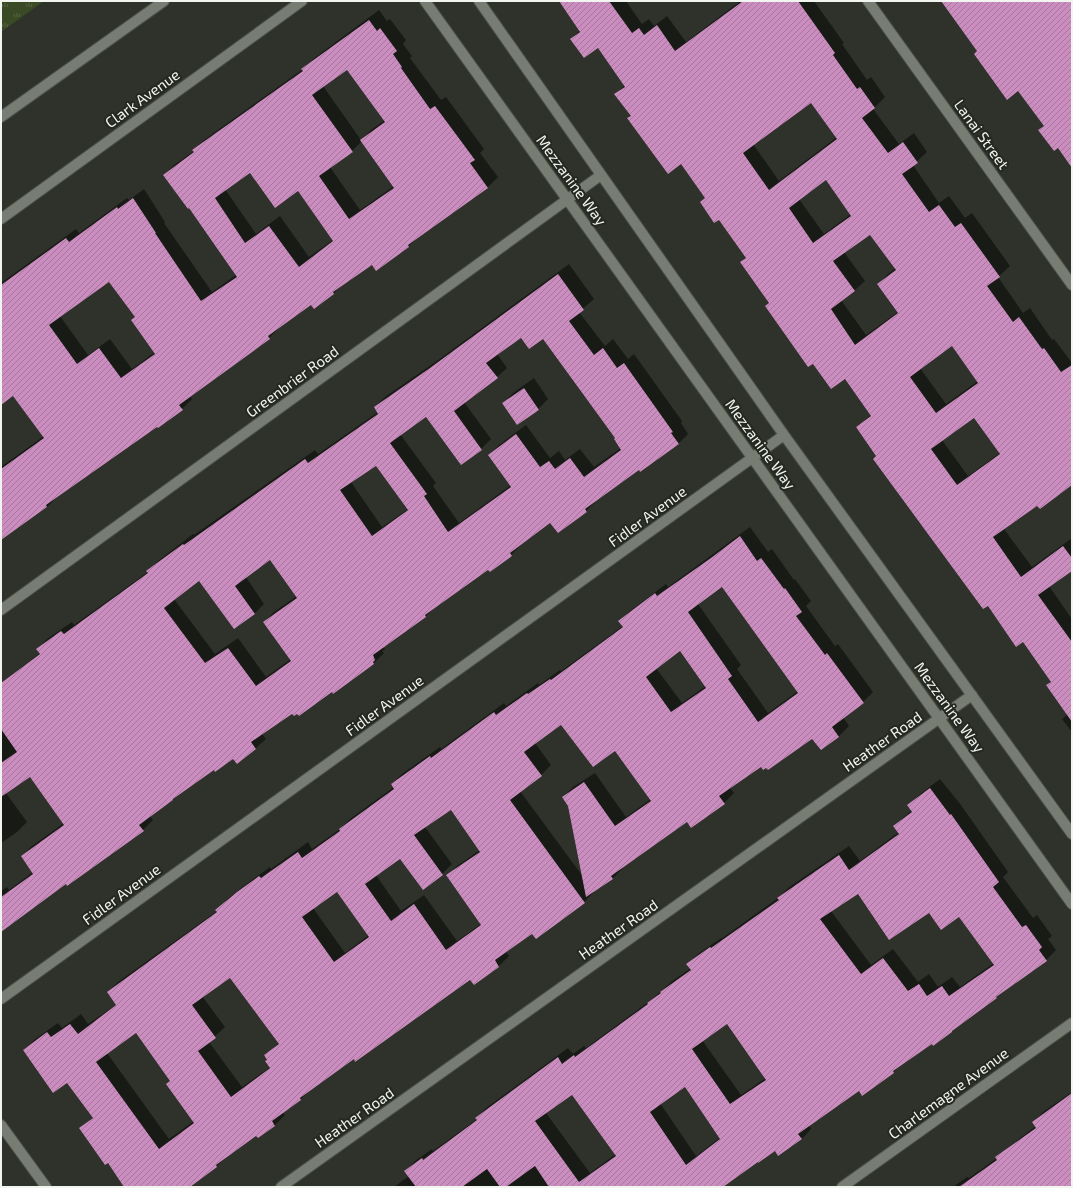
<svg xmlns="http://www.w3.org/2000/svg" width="1073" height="1188" font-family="'Exo 2',sans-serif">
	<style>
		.grass { fill: url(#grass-tufts) }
		.shadow { fill: #0007; fill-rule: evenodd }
		.building { fill: url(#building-hatch); fill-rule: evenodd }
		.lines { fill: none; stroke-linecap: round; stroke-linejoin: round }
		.street-casing { stroke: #4b4f47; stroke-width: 12 }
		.secondary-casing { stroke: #4b4f47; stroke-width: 12 }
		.street { stroke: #787d73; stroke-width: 10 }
		.secondary { stroke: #787d73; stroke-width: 10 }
		.labels { text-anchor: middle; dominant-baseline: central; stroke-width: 4; stroke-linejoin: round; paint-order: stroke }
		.street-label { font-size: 15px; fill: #f2f5ef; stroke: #242820 }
	</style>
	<defs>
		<pattern id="grass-tufts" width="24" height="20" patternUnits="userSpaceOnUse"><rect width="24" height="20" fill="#3a4a24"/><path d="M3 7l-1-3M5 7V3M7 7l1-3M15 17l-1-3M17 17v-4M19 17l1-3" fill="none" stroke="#576544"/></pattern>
		<pattern id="building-hatch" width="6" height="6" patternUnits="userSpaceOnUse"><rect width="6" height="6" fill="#cb8cbf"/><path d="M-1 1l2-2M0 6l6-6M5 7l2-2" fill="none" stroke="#a4789b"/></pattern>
	</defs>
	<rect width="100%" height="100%" fill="#2e322a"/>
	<path class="grass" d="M1,1h43l-43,31z"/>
	<path class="shadow" d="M560,1h66l16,23 7,-5 5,7 13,-10 19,26 52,-39 -1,-2h77l30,42 -2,1 25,36 4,-3 14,20 -12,12 26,35 15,-11 13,19 -14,13 26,38 10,-7 16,22 7,-5 38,53 -12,11 25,36 7,-5 22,32 2,-1 18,24v125l-2,-3 -33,19 -33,25 28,38 40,-29v32l-23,16 23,33v113l-10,-13 6,-5 -21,-29 4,-4 -28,-40 -35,-36 -131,-178 14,-12 -26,-38 -75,-75 -29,-40 5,-5 -65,-95 -49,-46 -16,-22 9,-9 -27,-38 -27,-8 9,-9zM811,102l26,35 -58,44 -26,-37zM827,179l24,35 -27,20 -25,-35zM871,233l25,35 -8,6 -10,10 20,28 -32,23 -25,-35 14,-10 10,-9 -21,-29zM952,345l26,36 -32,23 -26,-36zM974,417l26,36 -32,23 -26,-36z
		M379,10l8,11 3,-2 16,21 -3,4 9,12 -2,2 31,42 5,-3 38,52 -4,4 18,24 -10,10 -70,49 -9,10 -33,23 -4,-6 -28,20 -10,10 -20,14 -2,-4 -33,25 -10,10 -79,58 2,3 -10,10 -24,18 -1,-2 -100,72 -10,10 -46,32v-72l43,-31 -31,-41 -12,9v-121l75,-54 3,4 48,-35 2,2 15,-11 21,33 -1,1 48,69 24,-17 -46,-68 -26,-32 10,-10 20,-14v-1l10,-10 99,-71 10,-10zM348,68l37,52 -14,10 -10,10 -38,-54zM362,141l32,45 -34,24 -30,-43 22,-16zM250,171l48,19 35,50 -24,17 -29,-41 -24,18 -31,-45zM109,281l27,36 19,35 -23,17 -22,-30 -22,16 -28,-39z
		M569,264l25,35 -15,13 26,34 8,-7 15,20 6,-5 48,67 -1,2 7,11 -10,10 -38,25 -44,31v1l-10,10 -35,11 -31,22 1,1 -10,10 -23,13 -52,38 -10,10 -43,30 2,3 -3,2 2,2 -10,10 -41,29 -1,-1 -35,22h-5l-30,21 4,5 -10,9 -19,14 -4,-4 -19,11 -35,24 -6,7 -23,16 3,4 -10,10 -76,53 -66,48v-40l6,-4 2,3 24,-18 -11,-16 10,-10 32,-23 -34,-47 -24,17 21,29 -10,10 -16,11v-160l39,-30 -3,-4 10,-10 25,-17 2,3 74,-53 10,-11 35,-27 1,1 121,-85 3,4 60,-42 -3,-5 10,-10 56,-39zM521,337l22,1 73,100 5,10 -27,19 -14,-18 -15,11 -6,-9 -9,7 -24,-33 -27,20 -10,10 22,30 -52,38 -26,-37 3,-3 -36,-49 26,-19 55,34 10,-10 -27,-37 33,-25 10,-9 -10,-14zM376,465l32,44 -26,18 -31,-45zM271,559l26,37 -23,16 -10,10 27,37 -25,18 -28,-39 -23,16 -41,-55 25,-19 55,34 10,-10 -18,-27z
		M534,378l14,21 -10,10 -21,14 -14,-20 10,-10z
		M750,527l18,25 4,-3 22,31 1,-1 16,22 -5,5 29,40 3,-2 35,48 -10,10 -20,15 6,9 -10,10 -18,12 -8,-11 -52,29 -31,22 4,5 -10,10 -37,18 -65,46 1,1 -10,10 -20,13 1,1 -10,10 -51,31 -27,19 3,4 -10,10 -25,17 -3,-4 -117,79 -43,31 -10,10 -19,13 3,3 -10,10 -17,12 -2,-2 -29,21 -10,10 -29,21h-62l-18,-25 -28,-33 13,-12 -26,-36 -43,-31 10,-10 24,-17 4,5 19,-14 7,10 29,-20 -9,-12 10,-10 99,-71 9,-11 23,-18 21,-15 1,2 37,-27 4,7 28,-20 10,-10 44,-32 -2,-3 10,-10 38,-27 1,2 63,-46 2,3 32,-23 1,2 21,-15 1,1 62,-45 -3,-5 10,-10 36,-27 2,3zM722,586l76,105 -30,22 -31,-44 4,-4 -43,-61zM681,650l25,36 -24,17 -26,-35zM562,724l53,25 36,50 -25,18 -31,-44 -22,14 -10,10 6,9 15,72 -64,-87 21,-16 10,-10 -16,-22zM451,809l29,41 -23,16 -10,10 34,48 -24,17 -33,-46 -23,16 -25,-36 24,-17 23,31 19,-15 10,-10 -27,-37zM337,891l32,44 -24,18 -32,-45zM230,976l49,67 -14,13 5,11 -28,20 -33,-45 16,-15 -23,-31zM137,1032l34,48 23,41 -25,18 -62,-86z
		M940,779l21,26 47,67 -5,5 30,41 4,-3 15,21 -4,3 8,11 -10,10 -44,31 -6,7 -39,28 -5,5 -20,12 -30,20 -9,9 -34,18 -50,35 2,4 -9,10 -27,11 -53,37h-328l15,-11 -4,-5 10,-10 17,-12 1,2 44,-32 -1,-1 10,-10 82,-60 5,6 11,-8 2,2 65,-48 20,-18 20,-14 -3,-4 10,-10 23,-16v1l57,-41 10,-10 61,-42 11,15 39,-29 -5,-6 18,-16 -3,-5 10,-10zM859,893l70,19 30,3 35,48 -34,24 -8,-10 -14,10 -9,-13 -11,8 -25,-33 -22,16 -40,-54zM727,1023l39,55 -25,17 -39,-55zM685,1086l36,51 -25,19 -36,-53zM572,1093l44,61 -26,19 -44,-60z
		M1072,1092v95h-119l14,-10 2,1 28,-20 10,-10 29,-22 -3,-4 10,-10z"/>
	<path class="building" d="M559,1h50l23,32 7,-5 5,7 13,-10 18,26 68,-50h55l37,52 -2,2 24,34 3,-2 15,21 -13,10 26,35 15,-11 15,21 -16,11 27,38 10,-7 16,22 6,-4 39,54 -13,9 26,36 6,-5 23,32 2,-1 17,24 11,-7v120l-32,24 -3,-3 -44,31 28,40 42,-31 9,12v13l-34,24 34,47v80l-26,-37 5,-3 -28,-40 -7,5 -28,-41 -5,3 -110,-150 3,-3 -20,-29 15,-11 -26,-37 -14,10 -18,-25 -5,3 -43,-61 4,-3 -29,-41 6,-4 -27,-38 -5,3 -14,-21 5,-4 -24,-34 -13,10 -41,-56 4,-2 -17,-22 11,-7 -27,-39 -14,10 -14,-19 10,-7zM811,103l26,36 -68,51 -26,-37zM826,180l25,36 -38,27 -24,-35zM870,235l26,35 -19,14 21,29 -43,32 -24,-36 24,-18 -22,-30zM952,346l26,37 -42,30 -26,-36zM974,418l26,36 -43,31 -26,-36z
		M941,1h131v167l-14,-20 -4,3 -16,-21 6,-4 -26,-35 -11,9 -33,-46 3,-3z
		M369,20l8,11 3,-3 17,23 -4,3 9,13 -1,1 29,41 5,-3 40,54 -5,3 18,25 -80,57 1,2 -33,24 -4,-6 -39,27 1,2 -20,15 -3,-4 -43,31 2,3 -91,66 4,5 -25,18 -1,-1 -111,78 1,2 -46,33v-71l43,-31 -31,-42 -12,9v-120l65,-47 3,4 48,-35 1,2 15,-11 23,35h-1l46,68 36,-24 -48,-69 -1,1 -25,-34 31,-23 -2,-2 111,-79 -2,-2zM347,70l38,52 -25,18 34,48 -45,31 -30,-43 34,-24 -41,-57zM250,173l25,35 23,-17 35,50 -34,26 -30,-41 -24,17 -30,-45zM109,282l26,35 -4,3 24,34 -34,24 -22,-30 -22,16 -28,-39z
		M558,274l26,36 -15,11 25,34 9,-7 14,20 7,-5 49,69 -2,1 8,11 -39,28 -1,-2 -54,39 2,3 -29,21 -8,-10 -40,30 2,3 -22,16 -2,-2 -63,45 1,2 -53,38 2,5 -2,2 1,2 -41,30 -1,-2 -33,24 -2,-2 -3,2 -2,-2 -41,28 5,7 -19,15 -4,-5 -18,13 -1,-2 -41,29v1l-34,25 5,6 -77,55 -1,-2 -65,48v-35l32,-23 -12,-18 43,-31 -34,-48 -29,20v-34l16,-11 -16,-23v-46l39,-29 -4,-5 25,-18 3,3 84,-61 -2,-2 37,-27 1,1 121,-86 3,4 70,-49 -4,-7 56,-39zM521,338l8,11 14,-10 72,99 -1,1 7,11 -37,27 -14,-19 -15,11 -6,-8 -9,6 -24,-33 -28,21 23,32 -63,45 -24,-36 3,-2 -37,-51 36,-26 35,48 21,-15 -28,-39 44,-33 -12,-15zM376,466l32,44 -36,26 -32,-46zM270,560l27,38 -34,24 28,39 -35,25 -28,-38 -23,15 -41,-55 35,-27 35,48 21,-15 -20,-28z
		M524,388l15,22 -22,15 -15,-22z
		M740,536l17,25 4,-3 23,31 1,-1 17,24 -6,4 29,39 2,-2 37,50 -32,24 7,10 -18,13 -9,-11 -44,31 -2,-2 -3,2 -2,-3 -42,29 6,8 -34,24 -4,-6 -76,54 2,3 -27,18 -18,-91 -6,-9 22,-15 31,44 36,-25 -36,-50 -22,16 -32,-42 -37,27 18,24 -32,24 75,103 -49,36 -4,-5 -37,26 4,7 -25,18 -4,-5 -115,82 -1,-3 -54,39 1,2 -29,21 3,5 -17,12 -2,-2 -40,29 1,2 -27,20h-66l-16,-24 -3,2 -26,-37 14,-10 -26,-35 -14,10 -30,-43 24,-18 4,5 19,-13 8,10 38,-29 -9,-13 110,-80 -2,-2 22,-18 22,-16 2,2 37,-26 4,6 38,-27 -1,-2 55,-40 -3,-5 39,-28 1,2 63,-46 2,3 31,-22 1,1 22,-15 1,1 72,-53 -5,-6 37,-28 2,3 54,-38zM722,587l76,106 -40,29 -30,-43 4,-3 -44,-64zM680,651l26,37 -35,24 -25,-35zM451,810l29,42 -34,23 35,50 -35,25 -32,-46 -23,17 -26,-37 35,-25 23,31 20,-15 -29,-40zM337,892l32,45 -35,25 -32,-45zM230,978l49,66 -15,11 3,5 -2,1 5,7 -39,29 -33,-46 18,-13 -24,-33zM136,1033l34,48 -4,3 28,39 -35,26 -63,-87z
		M930,788l20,27 1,-1 48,68 -6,5 29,40 4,-2 16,22 -3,3 8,11 -51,36 1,1 -45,33v1l-19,14 -1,-2 -39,27 1,2 -32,23 -3,-5 -61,43 4,5 -24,17 -3,-5 -17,12v-1l-35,25h-174l-14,-21 -29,21h-6l-13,-18 -25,18h-46l-12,-16 18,-13 1,2 54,-40 -2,-2 83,-61 4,7 12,-9 1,2 73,-53 -1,-1 14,-10 -1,-1 31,-22 -5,-6 24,-17 1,1 68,-48 -2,-2 62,-43 10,15 50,-36 -6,-8 19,-14 -5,-7zM858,894l31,46 40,-27 12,17 18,-13 35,48 -45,31 -7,-10 -15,10 -8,-12 -11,7 -25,-33 -22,16 -41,-55zM727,1024l39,56 -36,24 -38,-55zM685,1087l35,52 -34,26 -36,-53zM572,1095l44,61 -37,26 -44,-61z
		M1072,1093v94h-113l38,-27 -2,-3 41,-29 -4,-6z"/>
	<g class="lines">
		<defs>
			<path id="street" d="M425,1l647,903
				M479,1l305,434 288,399
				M868,1l204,284
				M1,219l301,-218
				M1,610l600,-435
				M1,999l783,-564
				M1,1125l45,62
				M281,1187l691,-492
				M842,1187l230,-164"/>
			<path id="secondary" d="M1,117l163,-116"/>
		</defs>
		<use href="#street" class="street-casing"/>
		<use href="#secondary" class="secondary-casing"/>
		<use href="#street" class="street"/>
		<use href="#secondary" class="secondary"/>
	</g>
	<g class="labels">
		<g class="street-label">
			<text transform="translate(142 98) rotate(-36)">Clark Avenue</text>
			<text transform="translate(982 134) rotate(54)">Lanai Street</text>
			<text transform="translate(572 180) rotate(54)">Mezzanine Way</text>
			<text transform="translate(292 381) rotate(-36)">Greenbrier Road</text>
			<text transform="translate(761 444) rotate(54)">Mezzanine Way</text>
			<text transform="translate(647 516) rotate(-36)">Fidler Avenue</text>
			<text transform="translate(384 705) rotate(-36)">Fidler Avenue</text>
			<text transform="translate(950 707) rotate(54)">Mezzanine Way</text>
			<text transform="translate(882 741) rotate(-35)">Heather Road</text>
			<text transform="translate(121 894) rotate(-36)">Fidler Avenue</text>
			<text transform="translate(618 929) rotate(-35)">Heather Road</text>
			<text transform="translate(948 1093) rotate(-36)">Charlemagne Avenue</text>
			<text transform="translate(354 1117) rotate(-35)">Heather Road</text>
		</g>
	</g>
	<rect width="1073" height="1188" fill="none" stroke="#f2f5ef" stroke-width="4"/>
</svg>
